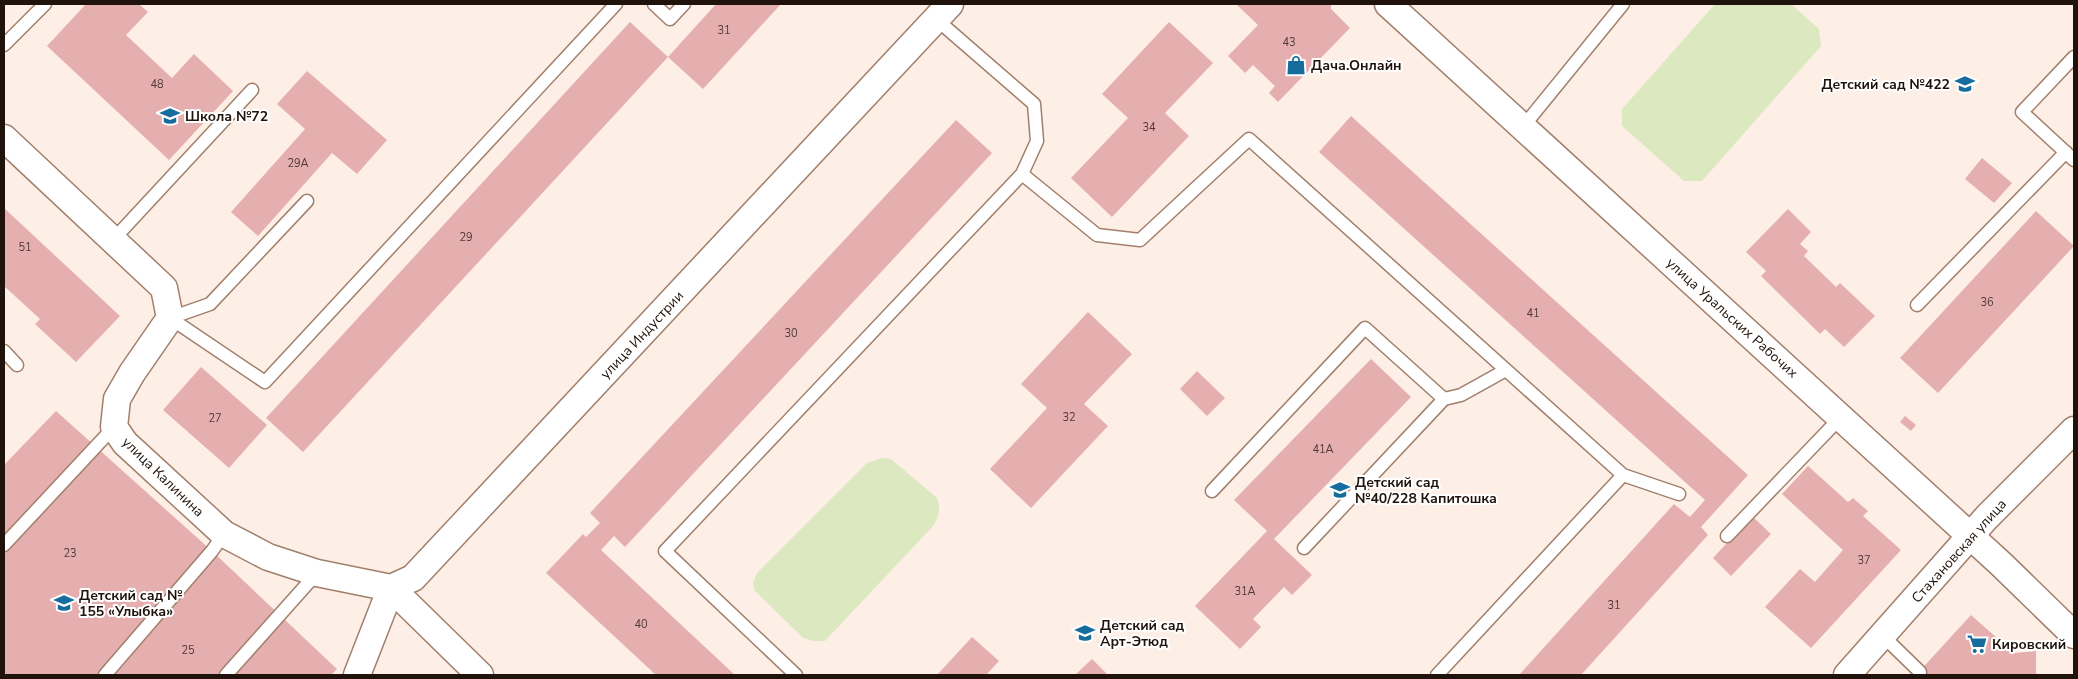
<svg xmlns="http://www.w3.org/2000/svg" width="2078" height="679" font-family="'Nunito Sans',sans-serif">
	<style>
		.green { fill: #dce8c0 }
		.building { fill: #e5aeaf }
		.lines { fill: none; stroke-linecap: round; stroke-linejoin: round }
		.lane-casing { stroke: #a17f6c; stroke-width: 15 }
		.street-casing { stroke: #a17f6c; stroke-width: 29 }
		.lane { stroke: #fff; stroke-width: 12 }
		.street { stroke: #fff; stroke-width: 26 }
		.labels { text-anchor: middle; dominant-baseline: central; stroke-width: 4; stroke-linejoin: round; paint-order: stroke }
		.number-label { font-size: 11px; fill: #503a35 }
		.poi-label { font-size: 14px; font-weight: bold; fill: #1f130c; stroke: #fff; text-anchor: start }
		.street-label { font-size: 14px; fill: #1f130c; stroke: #fff }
	</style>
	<rect width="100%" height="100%" fill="#feefe6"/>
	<path class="green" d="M1715,4h76l28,25 2,17 -119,135h-18l-62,-55v-17z
		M881,458l10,1 46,39c4,11 2,17 -3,27l-109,116h-12l-10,-3 -48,-47 -2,-8 4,-10 110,-110z"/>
	<path class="building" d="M86,4h53l9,8 -22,23 46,43 22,-24 39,37 -64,69 -122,-114z
		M716,4h65l-78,85 -35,-32 -365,395 -37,-34 364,-396 38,35z
		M1236,4h95v5l19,19 -72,74 -9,-9 6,-7 -22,-21 -8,8 -17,-17 30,-31z
		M1169,22l44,41 -48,50 24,23 -77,81 -41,-39 57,-60 -26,-24z
		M307,71l80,69 -30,34 -25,-21 -74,83 -27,-24 74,-83 -28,-25z
		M1351,116l397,359 -47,52 7,8 -127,140h-62l155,-171 16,13 15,-17 -386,-348z
		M956,120l36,33 -367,394 -11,-11 -13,14 134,125h-79l-110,-102 37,-39 3,3 14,-14 -10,-10z
		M1982,158l30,25 -18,20 -29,-24z
		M4,208l116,108 -44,46 -41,-38 5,-5 -36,-33z
		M1788,209l23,23 -11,12 8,7 -4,5 32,31 4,-4 35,33 -31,31 -19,-18 -5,5 -59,-58 5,-5 -20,-19z
		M2036,211l38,35 -136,147 -38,-35z
		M1088,312l44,42 -48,50 24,22 -77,82 -41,-39 57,-61 -26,-24z
		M1371,359l40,38 -137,142 38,36 -20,20 -8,-8 -31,32 8,8 -21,22 -45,-43 72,-75 -33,-31z
		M201,367l66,58 -38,43 -66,-58z
		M1197,371l28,27 -18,18 -27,-27z
		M56,411l156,140 125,118 -6,6h-327v-210z
		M1905,416l11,9 -5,6 -11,-9z
		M1808,466l40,36 5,-4 15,13 -5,5 38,34 -90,98 -46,-41 35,-38 15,13 28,-32 -61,-56z
		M1752,516l19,18 -40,42 -18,-18z
		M1971,615l43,38 22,-2v22l2,2h-122z
		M972,637l27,24 -13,14h-49z
		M1092,659l16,16h-33z"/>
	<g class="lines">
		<defs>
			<path id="lane" d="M654,4l16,15 14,-15
				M4,45l41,-41
				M2074,57l-52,55 52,48
				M1522,128l101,-124
				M1022,174l75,61 43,5 109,-101 374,336 -186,200
				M112,241l140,-151
				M1917,305l149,-153
				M170,318l95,64 351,-378
				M170,318l40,-14 97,-103
				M4,351l13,14
				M1623,475l56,19
				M1212,491l153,-163 79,71
				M1727,536l114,-119
				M4,545l110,-118
				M1304,548l140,-149 17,-4 45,-25
				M1883,636l37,36
				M105,675l107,-124 12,-17
				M226,675l91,-102
				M796,675l-131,-124 357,-377 15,-33 -3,-37 -98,-85"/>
			<path id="street" d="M1388,4l613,560 73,71
				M4,138l160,150 6,30 -38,55 -15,26 -3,28 11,16 99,91 44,23 49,16 74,15 89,87
				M357,675l34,-87 22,-10 537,-574
				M1847,675l140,-158 87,-87"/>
		</defs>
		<use href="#lane" class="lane-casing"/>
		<use href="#street" class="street-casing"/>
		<use href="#lane" class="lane"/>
		<use href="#street" class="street"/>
	</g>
	<defs>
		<symbol id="shop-bare" viewBox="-9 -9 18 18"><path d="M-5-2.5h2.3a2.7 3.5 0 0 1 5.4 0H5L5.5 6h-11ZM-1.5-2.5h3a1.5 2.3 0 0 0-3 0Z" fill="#166d9d" stroke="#fff" stroke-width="2.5" paint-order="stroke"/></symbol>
		<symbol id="school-bare" viewBox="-9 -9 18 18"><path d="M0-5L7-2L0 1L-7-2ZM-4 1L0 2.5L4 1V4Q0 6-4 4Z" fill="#166d9d" stroke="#fff" stroke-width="2.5" paint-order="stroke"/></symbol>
		<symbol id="supermarket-bare" viewBox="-9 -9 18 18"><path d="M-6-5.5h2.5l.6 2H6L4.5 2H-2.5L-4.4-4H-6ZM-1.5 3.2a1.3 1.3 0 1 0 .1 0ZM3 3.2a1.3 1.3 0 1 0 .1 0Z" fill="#166d9d" stroke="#fff" stroke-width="2.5" paint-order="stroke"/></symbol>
	</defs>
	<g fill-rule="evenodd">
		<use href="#shop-bare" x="1282" y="51" width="28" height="28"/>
		<use href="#school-bare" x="1951" y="70" width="28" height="28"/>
		<use href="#school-bare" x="156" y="102" width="28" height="28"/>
		<use href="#school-bare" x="1326" y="476" width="28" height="28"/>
		<use href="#school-bare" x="50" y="589" width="28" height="28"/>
		<use href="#school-bare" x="1071" y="619" width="28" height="28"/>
		<use href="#supermarket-bare" x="1963" y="630" width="28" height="28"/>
	</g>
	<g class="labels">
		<g class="number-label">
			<text x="724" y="30">31</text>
			<text x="1289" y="42">43</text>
			<text x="157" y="84">48</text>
			<text x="1149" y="127">34</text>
			<text x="298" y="163">29А</text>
			<text x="466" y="237">29</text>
			<text x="25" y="247">51</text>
			<text x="1987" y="302">36</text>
			<text x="1533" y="313">41</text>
			<text x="791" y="333">30</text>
			<text x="1069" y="417">32</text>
			<text x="215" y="418">27</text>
			<text x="1323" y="449">41А</text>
			<text x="70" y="553">23</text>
			<text x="1864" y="560">37</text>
			<text x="1245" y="591">31А</text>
			<text x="1614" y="605">31</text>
			<text x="641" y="624">40</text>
			<text x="188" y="650">25</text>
		</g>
		<g class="poi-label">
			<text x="1311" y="65">Дача.Онлайн</text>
			<text x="1950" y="84" text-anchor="end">Детский сад №422</text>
			<text x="185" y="116">Школа №72</text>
			<text x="1355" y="482">Детский сад<tspan x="1355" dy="16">№40/228 Капитошка</tspan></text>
			<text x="79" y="595">Детский сад №<tspan x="79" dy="16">155 «Улыбка»</tspan></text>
			<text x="1100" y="625">Детский сад<tspan x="1100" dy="16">Арт-Этюд</tspan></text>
			<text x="1992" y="644">Кировский</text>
		</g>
		<g class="street-label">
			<text transform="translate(1732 318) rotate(42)">улица Уральских Рабочих</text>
			<text transform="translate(642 335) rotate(-47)">улица Индустрии</text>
			<text transform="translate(163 477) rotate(44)">улица Калинина</text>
			<text transform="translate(1959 551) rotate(-48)">Стахановская улица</text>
		</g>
	</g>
	<rect width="2078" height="679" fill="none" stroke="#1f130c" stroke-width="10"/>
</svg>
